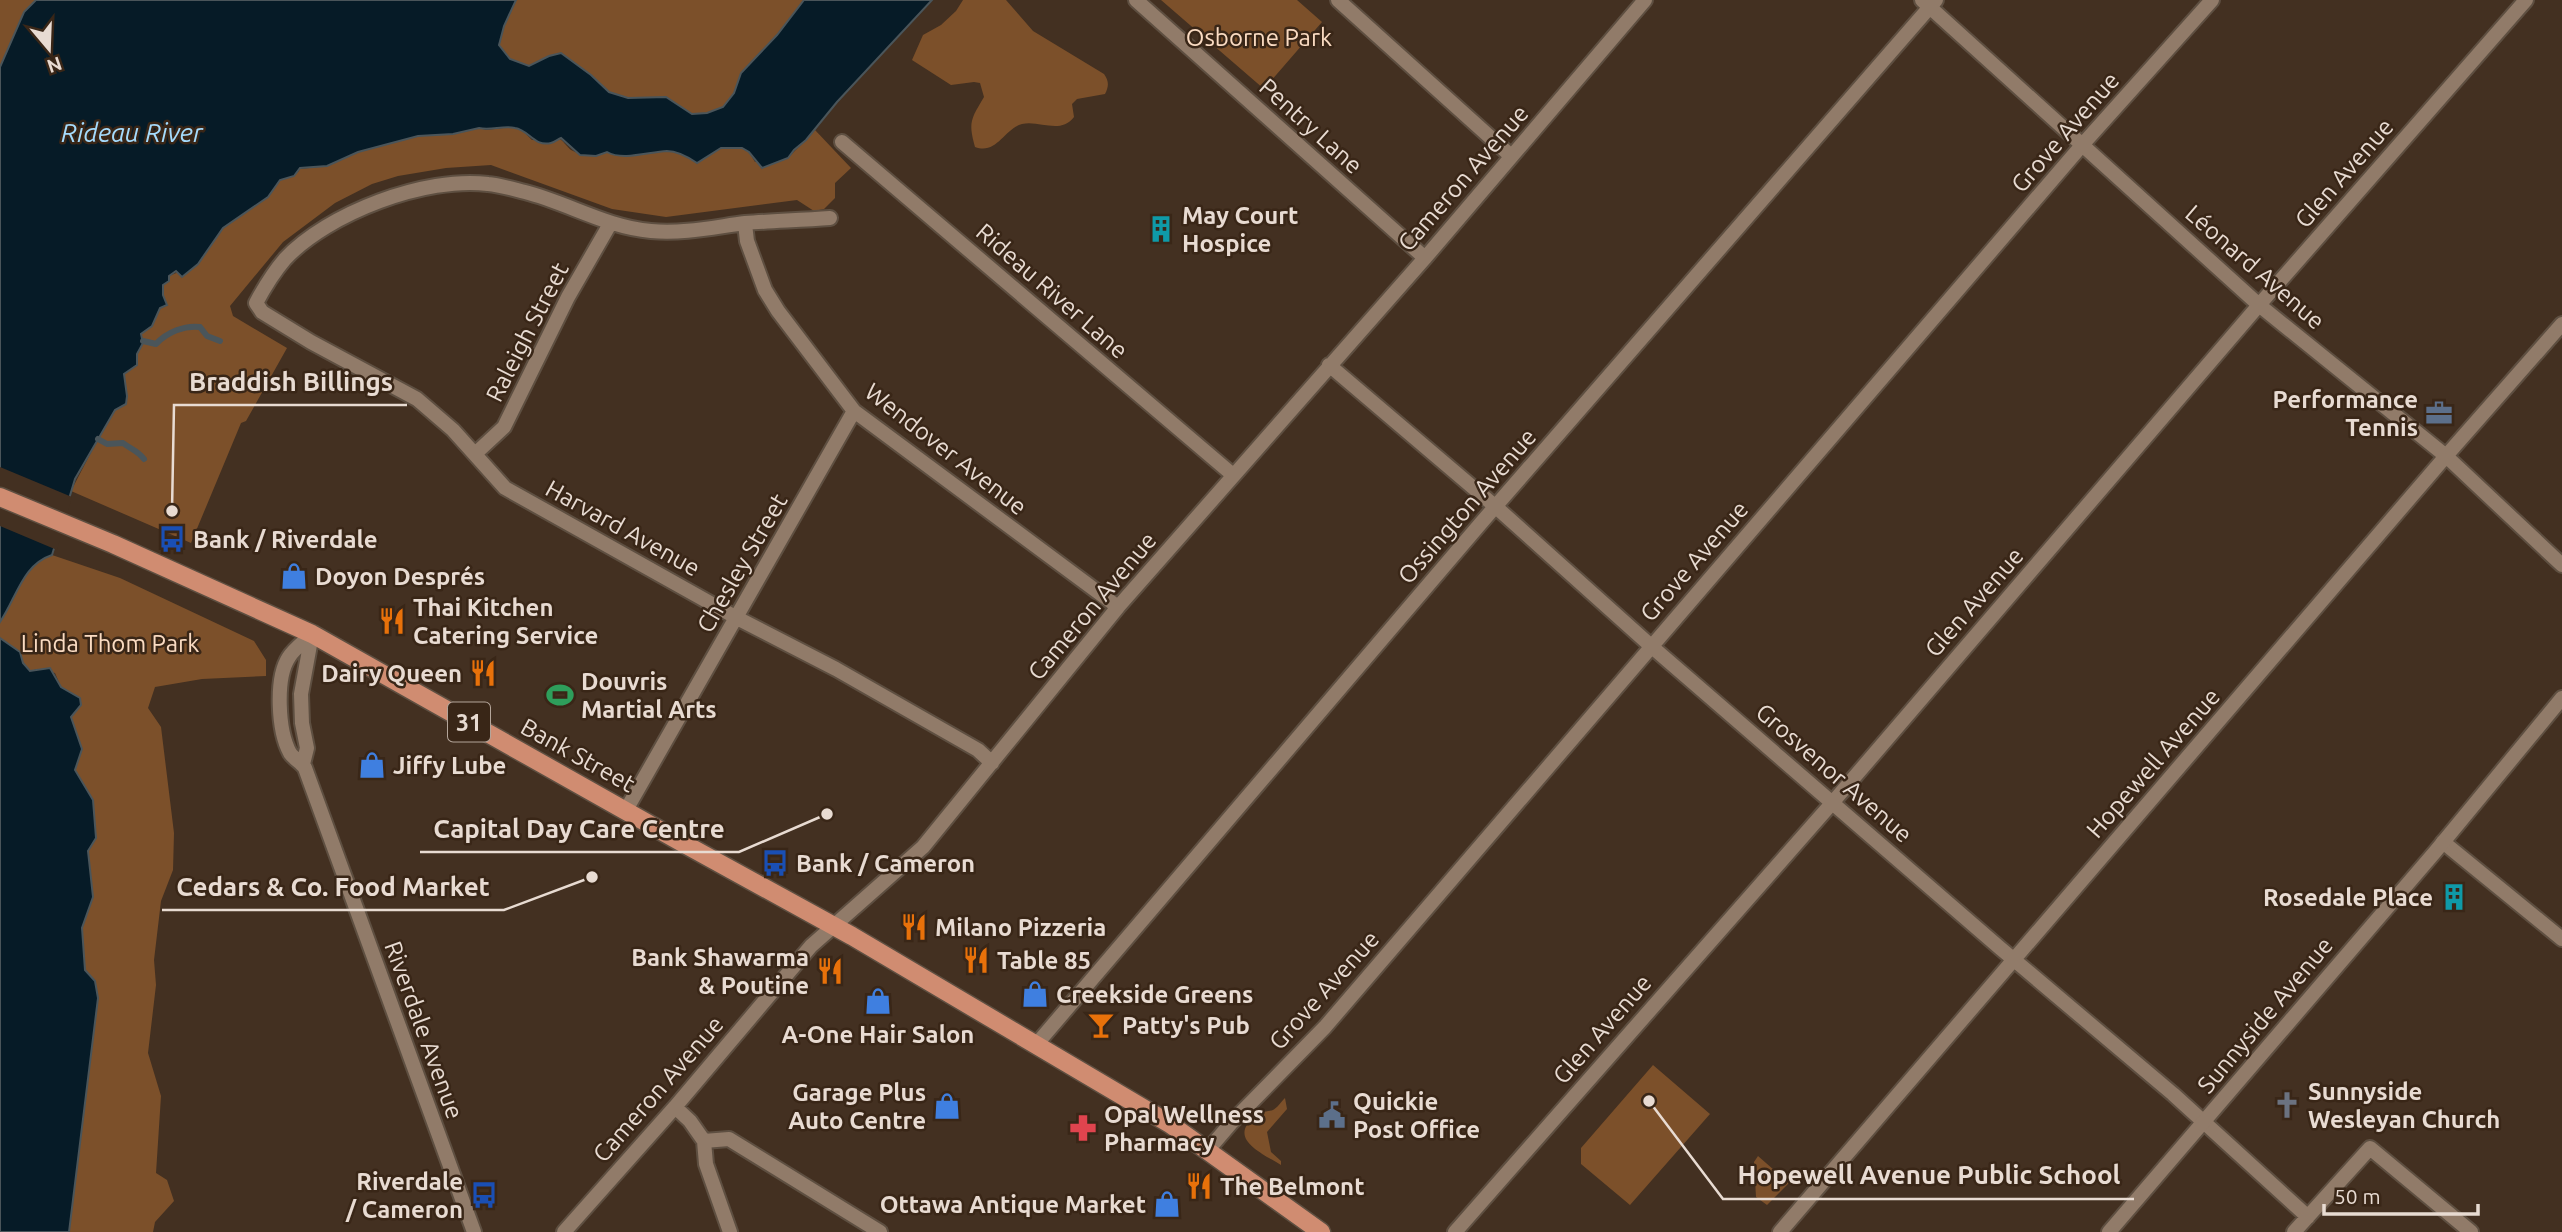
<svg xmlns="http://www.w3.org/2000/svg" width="2562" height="1232" font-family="Ubuntu,sans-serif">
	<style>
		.green { fill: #7c502a }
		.water { fill: #061b27; stroke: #4a555a; stroke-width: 2 }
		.pier { fill: #433021 }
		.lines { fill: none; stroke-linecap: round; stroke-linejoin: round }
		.stream { stroke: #4a555a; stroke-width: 6 }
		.minor-casing { stroke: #5e4f41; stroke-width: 18 }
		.tertiary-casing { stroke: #5e4f41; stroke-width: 18 }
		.primary-casing { stroke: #5e4f41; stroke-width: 21 }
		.minor { stroke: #917b69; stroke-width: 14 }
		.tertiary { stroke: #917b69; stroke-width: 14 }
		.primary { stroke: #d08c71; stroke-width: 18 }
		.labels { text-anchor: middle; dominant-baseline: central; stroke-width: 5; stroke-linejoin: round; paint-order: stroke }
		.shield { fill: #392617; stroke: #b4a59a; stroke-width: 2 }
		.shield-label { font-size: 23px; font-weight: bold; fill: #e8dbd2 }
		.park-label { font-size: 24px; fill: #fadbc2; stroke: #392617 }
		.street-label { font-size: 24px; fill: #e8dbd2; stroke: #392617 }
		.poi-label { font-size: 24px; font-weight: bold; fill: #e8dbd2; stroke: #392617; text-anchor: start }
		.water-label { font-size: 26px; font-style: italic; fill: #a5dbfc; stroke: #392617 }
		.leader { fill: none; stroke: #e8dbd2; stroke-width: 2.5 }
		.callout-dot { fill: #e8dbd2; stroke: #392617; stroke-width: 2.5 }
		.callout-label { font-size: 26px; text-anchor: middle; font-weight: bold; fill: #e8dbd2; stroke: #392617; stroke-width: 5; stroke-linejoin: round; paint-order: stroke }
	</style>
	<rect width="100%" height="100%" fill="#433021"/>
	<path class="green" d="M0,0h36l-12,12 -24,55z
		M516,0h288l-27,35 -36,38 -7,20 -11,14 -16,6 -15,1 -26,-17 -38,1 -19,-6 -18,-17 -30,-22 -12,3 -20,10 -19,-7 -11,-14 5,-19z
		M963,0h43l27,31 71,43c5,7 5,12 1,20l-28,5 -5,5 2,13c-14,18 -34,3 -52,7 -18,5 -25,31 -47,23 -7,-25 -4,-28 9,-50l-4,-14 -6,-1 -23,3 -39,-25 11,-25 18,-10 15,-14z
		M1161,0h136l25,22 -58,67z
		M513,127l9,3 10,10 23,1 3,-3c6,3 8,8 13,12 10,6 26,5 36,2 16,9 41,0 60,-1 11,0 21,6 30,12l24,-15h21l7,4 6,10 33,-4 27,-28 36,38 -16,15v15l-11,11 -10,2 -17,-11 -131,17 -54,-8 -121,-44 -45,3 -48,8 -26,8 -37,19 -52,39 -53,64 3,10 54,32 -41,73 -5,2 -50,120 -120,-52 29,-56 15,-25 12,-14 -3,-22 13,-9v-11l6,-11 -2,-9 11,-9 12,-25 -1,-15 6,-9 29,-12 25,-36 45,-31 12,-17 18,-8 2,-3 27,-3 31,-14 60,-16 35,-2 26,-6 7,2z
		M52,555l68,23 134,63 12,19v16l-64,3 -47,8 -7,21 13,19 13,106 -1,37 -12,31 -7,59 2,25 -8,68 13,43 -5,77 11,7 7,21 -19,21 -2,10h-84l29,-234 -3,-17 -10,-11 -3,-42 11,-31 -5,-46 8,-13 -3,-38 -18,-30 7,-21 -11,-32 10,-12 -1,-6 -19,-12 -6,-14 -17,-4 -8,2 -7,-8 -3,-11 -20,-14v-16l26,-50 13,-13z
		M1653,1065l57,49 -80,91 -49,-41v-16z
		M1285,1098l2,11 -20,23 4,20 10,9v4c-19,-12 -56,-27 -24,-50 4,-4 11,-3 16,-5 4,-2 8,-8 12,-12z
		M1758,1156l31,27 -22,22 -11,-8 -2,-35z"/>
	<path class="water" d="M36,0h480l-12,26 -5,19 11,14 19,7 20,-10 12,-3 30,22 18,17 19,6 38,-1 26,17 15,-1 16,-6 11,-14 7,-20 36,-38 27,-35h128l-95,102 -31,38 -12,10 -6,8 -26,10 -13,-16 -7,-4h-21l-24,15c-9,-6 -19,-12 -30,-12 -19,1 -44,10 -60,1l-11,4 -16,-1 -19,-17c-3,1 -6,4 -10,5 -17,4 -22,-13 -36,-15 -12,-3 -24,3 -36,0l-26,6 -35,2 -60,16 -31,14 -27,2 -6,8 -14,4 -12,17 -45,31 -25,36 -16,13 -6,-6 -7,5v5l-6,4v10l4,10 -7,3 -8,18 -11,8 2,9 -6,11v11l-13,9 3,22 -1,8 -11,6 -40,69 -23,76c-30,10 -35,42 -52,67v-555l24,-55z
		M0,638l20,14 3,11 7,8 20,-3 11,19 19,11 1,7 -10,12 11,32 -7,21 18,30 3,38 -8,13 5,46 -11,31 3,42 10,11 3,17 -29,234h-69z"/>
	<path class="pier" d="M0,467l72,30 -15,53 -57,-24z"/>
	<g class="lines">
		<path class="stream" d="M143,341l13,3c11,-12 29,-19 44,-17l7,9 13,5
			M98,439l9,5 16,-1c9,7 14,7 21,16"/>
		<defs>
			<path id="minor" d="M1136,0l289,258
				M1338,0l173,156
				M1922,0l337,305 187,151 116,109
				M842,142l391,333
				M830,218c-28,2 -56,3 -85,5 -31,4 -62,11 -94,8 -45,-4 -83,-28 -126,-39 -12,-3 -25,-7 -37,-8 -62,-8 -160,29 -203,75 -12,14 -21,29 -29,44l6,9 49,30 106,57 36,31 52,58 232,130 99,51 142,81 14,13
				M745,224l2,17 18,49 13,21 76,100 264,196
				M1329,365l167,142 155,139 349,302 173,146 135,123
				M475,454l29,-27 64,-130 42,-73
				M626,810l228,-399
				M2443,842l119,97
				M1035,1046l446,-523 455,-523
				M675,1107l15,14 14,20 2,23 24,68
				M704,1141l25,-2 151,93
				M1208,1150l24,-28 93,-95 758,-883 129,-144
				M564,1232l111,-125 136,-161 112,-99 195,-240 307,-349 220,-258
				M1455,1232l378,-430 426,-497 267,-305
				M1780,1232l666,-776 116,-132
				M2294,1232l76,-84 101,84"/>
			<path id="tertiary" d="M312,634c-7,7 -18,15 -23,23 -14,21 -11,74 1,96 4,6 11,9 15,15l169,464
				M303,764l4,-16 -5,-25 -1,-29 11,-60
				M2109,1232l326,-380 127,-154"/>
			<path id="primary" d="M0,497l113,47 199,90 367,207 173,95 318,188 151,108"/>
		</defs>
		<use href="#minor" class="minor-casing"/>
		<use href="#tertiary" class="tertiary-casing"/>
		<use href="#primary" class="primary-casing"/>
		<use href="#minor" class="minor"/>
		<use href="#tertiary" class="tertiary"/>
		<use href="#primary" class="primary"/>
	</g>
	<defs>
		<symbol id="building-bare" viewBox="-9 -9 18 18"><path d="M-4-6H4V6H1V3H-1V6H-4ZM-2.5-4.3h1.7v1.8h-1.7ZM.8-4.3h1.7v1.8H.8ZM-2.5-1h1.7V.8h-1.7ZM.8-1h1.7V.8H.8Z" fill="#0f9aa8" stroke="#392617" stroke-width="2.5" paint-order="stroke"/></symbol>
		<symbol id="office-bare" viewBox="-9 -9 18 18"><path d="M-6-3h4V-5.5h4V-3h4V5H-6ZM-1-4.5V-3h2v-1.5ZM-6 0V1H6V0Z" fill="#5c6f8a" stroke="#392617" stroke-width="2.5" paint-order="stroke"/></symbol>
		<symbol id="bus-bare" viewBox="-9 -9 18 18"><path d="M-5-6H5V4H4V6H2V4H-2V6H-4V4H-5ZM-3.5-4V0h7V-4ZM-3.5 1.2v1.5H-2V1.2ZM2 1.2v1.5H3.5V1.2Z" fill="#1a4fb4" stroke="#392617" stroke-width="2.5" paint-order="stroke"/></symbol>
		<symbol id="shop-bare" viewBox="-9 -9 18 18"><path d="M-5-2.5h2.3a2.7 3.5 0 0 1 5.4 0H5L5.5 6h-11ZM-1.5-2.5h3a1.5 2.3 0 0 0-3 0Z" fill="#3f7fe0" stroke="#392617" stroke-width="2.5" paint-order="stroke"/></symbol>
		<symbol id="restaurant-bare" viewBox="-9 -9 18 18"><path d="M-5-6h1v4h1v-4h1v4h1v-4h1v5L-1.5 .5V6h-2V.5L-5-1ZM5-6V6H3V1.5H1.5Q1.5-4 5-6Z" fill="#e8710a" stroke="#392617" stroke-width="2.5" paint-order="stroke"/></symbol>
		<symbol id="stadium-bare" viewBox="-9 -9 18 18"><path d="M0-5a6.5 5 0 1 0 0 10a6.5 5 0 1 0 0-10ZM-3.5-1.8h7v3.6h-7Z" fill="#2e9e5b" stroke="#392617" stroke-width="2.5" paint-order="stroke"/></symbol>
		<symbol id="bar-bare" viewBox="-9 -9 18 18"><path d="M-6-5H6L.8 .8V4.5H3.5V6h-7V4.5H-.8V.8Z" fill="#e8710a" stroke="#392617" stroke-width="2.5" paint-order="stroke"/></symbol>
		<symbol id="church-bare" viewBox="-9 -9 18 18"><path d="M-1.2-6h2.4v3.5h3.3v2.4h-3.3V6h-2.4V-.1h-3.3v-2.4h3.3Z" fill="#6b7280" stroke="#392617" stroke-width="2.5" paint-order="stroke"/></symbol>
		<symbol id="civic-bare" viewBox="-9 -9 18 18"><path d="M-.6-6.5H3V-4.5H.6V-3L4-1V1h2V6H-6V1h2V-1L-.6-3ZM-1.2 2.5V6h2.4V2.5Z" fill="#5c6f8a" stroke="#392617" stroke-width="2.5" paint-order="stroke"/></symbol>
		<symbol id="pharmacy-bare" viewBox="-9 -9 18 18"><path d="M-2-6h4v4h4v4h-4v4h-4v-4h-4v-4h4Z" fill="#e0444e" stroke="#392617" stroke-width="2.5" paint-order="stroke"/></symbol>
	</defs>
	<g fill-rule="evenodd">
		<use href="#building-bare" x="1142" y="210" width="38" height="38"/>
		<use href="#office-bare" x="2420" y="394" width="38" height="38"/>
		<use href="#bus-bare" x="153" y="520" width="38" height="38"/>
		<use href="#shop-bare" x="275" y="557" width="38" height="38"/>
		<use href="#restaurant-bare" x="373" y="602" width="38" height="38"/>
		<use href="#restaurant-bare" x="464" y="654" width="38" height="38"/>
		<use href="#stadium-bare" x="541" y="676" width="38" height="38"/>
		<use href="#shop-bare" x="353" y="746" width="38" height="38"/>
		<use href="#bus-bare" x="756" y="844" width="38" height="38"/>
		<use href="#building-bare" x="2435" y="878" width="38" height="38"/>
		<use href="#restaurant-bare" x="895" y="908" width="38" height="38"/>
		<use href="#restaurant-bare" x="957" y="941" width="38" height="38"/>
		<use href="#restaurant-bare" x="811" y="952" width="38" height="38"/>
		<use href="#shop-bare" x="1016" y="975" width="38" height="38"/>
		<use href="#shop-bare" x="859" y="982" width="38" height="38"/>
		<use href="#bar-bare" x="1082" y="1006" width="38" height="38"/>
		<use href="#church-bare" x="2268" y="1086" width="38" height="38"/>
		<use href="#shop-bare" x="928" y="1087" width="38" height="38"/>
		<use href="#civic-bare" x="1313" y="1096" width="38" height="38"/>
		<use href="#pharmacy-bare" x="1064" y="1109" width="38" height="38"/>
		<use href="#restaurant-bare" x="1180" y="1167" width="38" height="38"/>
		<use href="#bus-bare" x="465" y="1176" width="38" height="38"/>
		<use href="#shop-bare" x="1148" y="1185" width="38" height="38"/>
	</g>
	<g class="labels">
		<rect class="shield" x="448" y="702.5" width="42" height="39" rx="5"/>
		<g class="shield-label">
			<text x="469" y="722">31</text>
		</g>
		<g class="park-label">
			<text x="1259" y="37">Osborne Park</text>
			<text x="110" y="643">Linda Thom Park</text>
		</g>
		<g class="street-label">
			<text transform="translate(1311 126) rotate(42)">Pentry Lane</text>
			<text transform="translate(2065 132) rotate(-49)">Grove Avenue</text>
			<text transform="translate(2344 173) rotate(-49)">Glen Avenue</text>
			<text transform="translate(1463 178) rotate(-49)">Cameron Avenue</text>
			<text transform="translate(2255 267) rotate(41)">Léonard Avenue</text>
			<text transform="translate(1052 291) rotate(41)">Rideau River Lane</text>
			<text transform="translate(527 332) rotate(-63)">Raleigh Street</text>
			<text transform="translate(946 449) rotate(38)">Wendover Avenue</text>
			<text transform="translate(1467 506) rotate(-49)">Ossington Avenue</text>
			<text transform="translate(623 528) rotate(29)">Harvard Avenue</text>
			<text transform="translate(1694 561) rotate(-49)">Grove Avenue</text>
			<text transform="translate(742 563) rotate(-60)">Chesley Street</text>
			<text transform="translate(1974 602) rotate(-49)">Glen Avenue</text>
			<text transform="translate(1092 606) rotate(-50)">Cameron Avenue</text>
			<text transform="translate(578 755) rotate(29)">Bank Street</text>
			<text transform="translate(2153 763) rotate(-49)">Hopewell Avenue</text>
			<text transform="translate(1834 773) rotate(41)">Grosvenor Avenue</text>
			<text transform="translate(1324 990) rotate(-48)">Grove Avenue</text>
			<text transform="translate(2265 1015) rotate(-50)">Sunnyside Avenue</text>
			<text transform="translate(1602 1029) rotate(-49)">Glen Avenue</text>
			<text transform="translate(424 1030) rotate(70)">Riverdale Avenue</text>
			<text transform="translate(658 1089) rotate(-49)">Cameron Avenue</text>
		</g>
		<g class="poi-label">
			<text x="1182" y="215">May Court<tspan x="1182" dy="28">Hospice</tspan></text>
			<text x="2418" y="399" text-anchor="end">Performance<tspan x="2418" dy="28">Tennis</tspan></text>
			<text x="193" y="539">Bank / Riverdale</text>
			<text x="315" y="576">Doyon Després</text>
			<text x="413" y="607">Thai Kitchen<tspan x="413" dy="28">Catering Service</tspan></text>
			<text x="462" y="673" text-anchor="end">Dairy Queen</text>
			<text x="581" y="681">Douvris<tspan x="581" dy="28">Martial Arts</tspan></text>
			<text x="393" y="765">Jiffy Lube</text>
			<text x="796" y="863">Bank / Cameron</text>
			<text x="2433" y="897" text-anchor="end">Rosedale Place</text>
			<text x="935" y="927">Milano Pizzeria</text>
			<text x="809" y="957" text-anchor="end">Bank Shawarma<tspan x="809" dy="28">&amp; Poutine</tspan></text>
			<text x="997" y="960">Table 85</text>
			<text x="1056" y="994">Creekside Greens</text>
			<text x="1122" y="1025">Patty's Pub</text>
			<text x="878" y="1034" text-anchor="middle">A-One Hair Salon</text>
			<text x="2308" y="1091">Sunnyside<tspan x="2308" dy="28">Wesleyan Church</tspan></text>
			<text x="926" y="1092" text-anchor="end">Garage Plus<tspan x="926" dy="28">Auto Centre</tspan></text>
			<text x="1353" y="1101">Quickie<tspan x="1353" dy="28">Post Office</tspan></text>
			<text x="1104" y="1114">Opal Wellness<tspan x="1104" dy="28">Pharmacy</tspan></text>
			<text x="463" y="1181" text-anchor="end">Riverdale<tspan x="463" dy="28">/ Cameron</tspan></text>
			<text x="1220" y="1186">The Belmont</text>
			<text x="1146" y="1204" text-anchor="end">Ottawa Antique Market</text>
		</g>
		<g class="water-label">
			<text x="132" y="132">Rideau River</text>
		</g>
	</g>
	<path class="leader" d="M172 511L174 405H407M827 814L739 852H420M592 877L504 910H162M1649 1101L1723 1199H2134"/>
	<g class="callout-dot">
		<circle cx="172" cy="511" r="7"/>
		<circle cx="827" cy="814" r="7"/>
		<circle cx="592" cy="877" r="7"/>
		<circle cx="1649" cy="1101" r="7"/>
	</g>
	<g class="callout-label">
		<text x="291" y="391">Braddish Billings</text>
		<text x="579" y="838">Capital Day Care Centre</text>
		<text x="333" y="896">Cedars &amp; Co. Food Market</text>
		<text x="1929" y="1184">Hopewell Avenue Public School</text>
	</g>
	<g transform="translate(49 49) rotate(161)" stroke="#392617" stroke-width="5" paint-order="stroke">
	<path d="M0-5L12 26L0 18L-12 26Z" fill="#e8dbd2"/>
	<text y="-10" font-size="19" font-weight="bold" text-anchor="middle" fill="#e8dbd2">N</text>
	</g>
	<path d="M2324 1204v10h154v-10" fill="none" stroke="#e8dbd2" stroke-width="3.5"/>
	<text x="2334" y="1204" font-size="21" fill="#e8dbd2" stroke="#392617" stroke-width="5" paint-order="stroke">50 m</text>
</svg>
